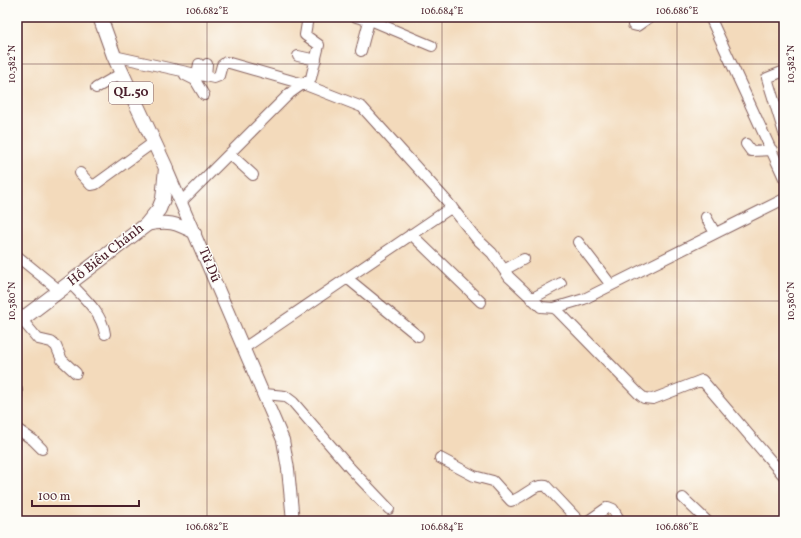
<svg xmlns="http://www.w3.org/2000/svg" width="801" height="538" font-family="Vollkorn,serif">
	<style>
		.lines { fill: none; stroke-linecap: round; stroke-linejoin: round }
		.minor-casing { stroke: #85605d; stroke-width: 12 }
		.major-casing { stroke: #85605d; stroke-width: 14 }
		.highway-casing { stroke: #85605d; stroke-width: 16 }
		.minor { stroke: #fff; stroke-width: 10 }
		.major { stroke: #fff; stroke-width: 12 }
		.highway { stroke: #fff; stroke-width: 14 }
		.ticks { fill: none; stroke: #4a1f2b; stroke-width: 1; stroke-opacity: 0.45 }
		.labels { text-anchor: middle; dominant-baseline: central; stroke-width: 3; stroke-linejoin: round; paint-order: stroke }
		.shield { fill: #fdfcf7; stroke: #806168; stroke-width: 1 }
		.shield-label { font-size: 13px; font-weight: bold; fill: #4a1f2b }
		.street-label { font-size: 14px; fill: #4a1f2b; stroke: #fdfcf7 }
		.neatline { fill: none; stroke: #4a1f2b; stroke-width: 1.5 }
		.ticks-label { font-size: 10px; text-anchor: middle; fill: #4a1f2b }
	</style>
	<rect width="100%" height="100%" fill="#fdfcf7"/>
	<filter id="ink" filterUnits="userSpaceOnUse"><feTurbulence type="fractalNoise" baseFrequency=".025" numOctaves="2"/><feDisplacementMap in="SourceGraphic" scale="8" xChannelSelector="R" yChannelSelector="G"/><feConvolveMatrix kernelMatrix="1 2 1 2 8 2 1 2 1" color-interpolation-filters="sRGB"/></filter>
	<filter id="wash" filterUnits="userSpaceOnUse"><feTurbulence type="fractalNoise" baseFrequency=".012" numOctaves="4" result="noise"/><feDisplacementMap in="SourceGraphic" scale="16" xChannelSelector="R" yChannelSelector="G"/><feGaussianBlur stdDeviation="0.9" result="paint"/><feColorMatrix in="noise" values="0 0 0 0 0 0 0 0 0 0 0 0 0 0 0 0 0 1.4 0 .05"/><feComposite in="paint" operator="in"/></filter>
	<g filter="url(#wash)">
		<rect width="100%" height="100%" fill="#f3dabb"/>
	</g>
	<g filter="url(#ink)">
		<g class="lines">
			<defs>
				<path id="minor" d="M356,17l19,5 57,24
					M710,17l74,161
					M633,25l4,1 13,-9
					M361,51l8,-30
					M114,56l100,22 5,-2 3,-11 4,-3 77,22 59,23 84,93 30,38 16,15 17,24 32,30 13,1 3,2 82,84 5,4 9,1 49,-19 82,96
					M298,56l18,4
					M784,71l-17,7 17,55
					M197,74l2,-10
					M185,75l10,5 9,15
					M206,76l1,-12
					M96,88l26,-15
					M746,144l5,7 21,-1
					M230,154l23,21
					M80,173l11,12 5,-1 58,-42
					M182,201l108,-108 21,-15 8,-33 -14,-10 3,-18
					M706,217l9,16
					M411,234l70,68
					M578,242l33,43
					M17,256l43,35
					M504,270l20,-11
					M347,278l71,58
					M70,283c14,15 32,30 35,51
					M531,299l30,-16
					M554,308l30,-9 200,-100
					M22,320l16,19 13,3 5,4 6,14 14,13
					M244,348l208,-141
					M17,390v6
					M265,394l20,2 8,6 57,66 39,41
					M17,429l16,11 9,9
					M440,458l34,18 19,5 18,20c13,-3 21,-17 35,-15l33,35
					M683,498l24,23
					M588,521l20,-14 5,2 7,12"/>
				<path id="major" d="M166,168l117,272 5,29 5,52
					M146,225c22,-5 30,-2 49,8"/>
				<path id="highway" d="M17,323l129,-98 13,-16 4,-10 3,-31 -52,-112 -14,-39"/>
			</defs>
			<use href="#minor" class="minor-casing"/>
			<use href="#major" class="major-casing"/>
			<use href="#highway" class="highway-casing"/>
			<use href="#minor" class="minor"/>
			<use href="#major" class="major"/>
			<use href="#highway" class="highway"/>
		</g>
	</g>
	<path class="ticks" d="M207,17v504M442,17v504M677,17v504M17,64h767M17,301h767"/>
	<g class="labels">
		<rect class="shield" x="109" y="82" width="44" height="22" rx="3"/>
		<g class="shield-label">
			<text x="131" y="93">QL.50</text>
		</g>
		<g class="street-label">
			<text transform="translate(106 255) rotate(-38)">Hồ Biểu Chánh</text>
			<text transform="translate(209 265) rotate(67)">Từ Dũ</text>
		</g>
	</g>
	<rect width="801" height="538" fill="none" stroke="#fdfcf7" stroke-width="44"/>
	<path d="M32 500v6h107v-6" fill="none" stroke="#4a1f2b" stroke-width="2"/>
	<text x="38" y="500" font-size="12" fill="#4a1f2b" stroke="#fdfcf7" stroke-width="3" paint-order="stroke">100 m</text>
	<rect x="22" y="22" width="757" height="494" class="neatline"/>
	<g class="ticks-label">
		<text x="207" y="14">106.682°E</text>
		<text x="442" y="14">106.684°E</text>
		<text x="677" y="14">106.686°E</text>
		<text transform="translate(11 64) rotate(-90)" y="4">10.382°N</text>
		<text transform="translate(790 64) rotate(-90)" y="4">10.382°N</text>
		<text transform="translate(11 301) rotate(-90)" y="4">10.380°N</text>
		<text transform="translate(790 301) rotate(-90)" y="4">10.380°N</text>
		<text x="207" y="530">106.682°E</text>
		<text x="442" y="530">106.684°E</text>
		<text x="677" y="530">106.686°E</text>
	</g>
</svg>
